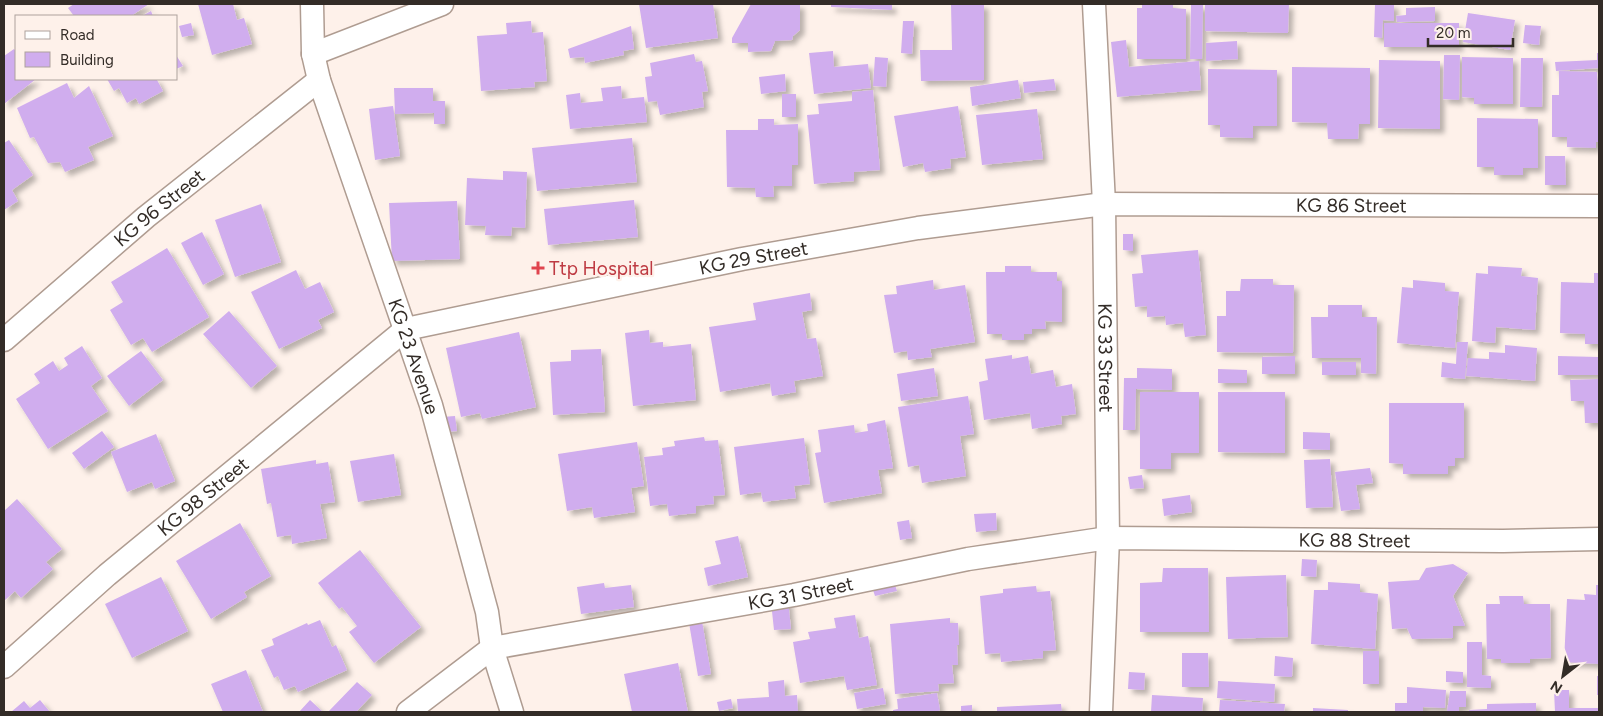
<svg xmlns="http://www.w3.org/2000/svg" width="1603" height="716" font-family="Figtree,sans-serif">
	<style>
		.building { fill: #d0adee; filter: url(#shadow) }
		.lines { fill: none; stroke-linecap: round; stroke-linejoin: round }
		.minor-casing { stroke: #af9c91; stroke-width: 25 }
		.minor { stroke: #fff; stroke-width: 22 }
		.health-dot { fill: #e0444e; stroke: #fef1ea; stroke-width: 2 }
		.labels { text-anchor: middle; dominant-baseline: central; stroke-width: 4.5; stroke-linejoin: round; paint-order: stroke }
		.street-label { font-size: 19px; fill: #332c27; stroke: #fef1ea }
		.health-label { font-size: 19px; fill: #be3a42; stroke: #fef1ea; text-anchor: start }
	</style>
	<defs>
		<filter id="shadow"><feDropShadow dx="4.5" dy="4.5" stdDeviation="2.5" flood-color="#0004"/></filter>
	</defs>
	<rect width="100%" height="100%" fill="#fef1ea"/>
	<path class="building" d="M74,4h75l-18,12h-57l-6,-8z
		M198,4h35l4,16 7,-2 8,26 -40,11z
		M639,4h74l5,34 -72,10z
		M751,4h49v26l-7,6 -1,4 -17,1 -4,10 -23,1v-9h-16v-5z
		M831,4h61v6l-61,-3z
		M951,4h33v76l-63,1 -1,-31h32z
		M1142,4h31v4l13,1v50h-49v-51h5z
		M1205,4h84l-1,29 -83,-2z
		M1375,4h19v17l-11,-1 -1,18 -8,-1z
		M1191,5h12l-1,54h-12z
		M1435,7v14l-38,1 -1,-6 10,-1v-7z
		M151,11l2,5h-11z
		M1468,13l47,7 -5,30 -47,-8z
		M531,21l1,12 11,-1 4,49 -13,1 1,5 -54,4 -4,-55 30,-2 -1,-11z
		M903,21h11l-2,33 -11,-1z
		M191,23l3,12 -12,2 -3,-11z
		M1384,23h75v24h-75z
		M1525,25l16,1 -2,19 -16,-2z
		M631,26l3,23 -11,2 1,4 -39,8 -1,-6 -14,1 -2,-9z
		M1126,40l3,27 70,-6 2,29 -84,7 -6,-55z
		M1237,41l1,18 -32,2v-18z
		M14,49l2,3v27h20l-32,25v-48z
		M833,51l1,16 34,-3 3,24 -57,6 -5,-41z
		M1597,53h2v15l-43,3 -1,-9 42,-2z
		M694,54l2,8 6,-1 6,30 -6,1 2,15 -44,8 -3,-14 -9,1 -3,-25 7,-1 -2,-13z
		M176,55l7,11 -7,3z
		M1444,55h16l-1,45 -16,-1z
		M875,57l13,1 -2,29 -13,-1z
		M1462,57l51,1v46h-39v-6l-12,-1z
		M1521,58h22l-1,49h-22z
		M1379,60l61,1v68l-62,-1z
		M1292,67l78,1v56h-11l-1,15h-30l-1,-16 -35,-1z
		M1208,69l69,1v56h-24v12l-33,-1v-12h-12z
		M1559,71l38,1 2,70h-3v6l-29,-1v-10h-15v-42h7z
		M785,74l1,17 -25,3 -2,-17z
		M107,79h53l-3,1 6,11 -24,13 -3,-6 -9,5 -8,-15 -5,3z
		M1054,79l2,11 -32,3 -1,-11z
		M1018,80l3,18 -49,8 -2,-19z
		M67,83l7,15 15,-12 24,50 -25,11 6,13 -29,12 -5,-10 -12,1 -14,-26 -4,1 -13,-30z
		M621,86l1,13 22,-2 3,25 -77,7 -4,-34 14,-2 1,10 22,-2 -2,-13z
		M394,88h39v13h12v23h-11v-11l-39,1z
		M873,90l7,80 -26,2v9l-40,3 -7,-69 12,-1 -1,-10 34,-3v-9z
		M782,94h14v23h-14z
		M393,106l7,50 -25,4 -6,-51z
		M958,106l8,51 -16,2 1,9 -26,4 -2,-9 -20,4 -9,-51z
		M1037,109l6,50 -61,6 -6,-50z
		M1477,118l61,1v49h-15v7h-29v-8h-17z
		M758,119h16v6l24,-1v41h-6v21h-19l1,11h-18l-1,-9 -28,-1 -1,-57h32z
		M632,138l5,44 -100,9 -5,-43z
		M9,140l24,35 -21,15 6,11 -14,9v-67z
		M1545,156h20l1,29h-21z
		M503,171l24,1 -2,56 -13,-1 -1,9 -26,-1 1,-9 -21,-1 2,-47 36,2z
		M634,200l4,37 -90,8 -4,-36z
		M457,201l3,58 -68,2 -3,-58z
		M261,204l20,58 -46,15 -20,-57z
		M202,232l22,42 -21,11 -22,-42z
		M1123,234h10v17l-10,-1z
		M167,248l42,69 -57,35 -9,-14 -12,7 -21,-35 13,-8 -12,-20z
		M1198,250l8,85 -21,2 -2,-14 -17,2 -1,-9 -18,1v-11l-12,1 -3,-33 11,-1 -2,-18z
		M1005,266h26v6h26v9h5v41l-17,-1 1,8h-14v5h-8v6h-22v-6h-15l-1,-62h19z
		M1488,266l34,2 -1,8 17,2 -3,52 -39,-3 -1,16 -23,-2 4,-68 12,1z
		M296,270l9,19 15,-7 14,30 -16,8 4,8 -43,21 -28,-57z
		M1594,273h5v71h-14v-10l-25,-1 1,-51 33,1z
		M1241,279h32v6h21l-1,68 -76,-1v-36h9v-25h14z
		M933,280l1,10 31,-5 10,57 -45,7 2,8 -24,3 -1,-9 -13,2 -10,-58 13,-1 -1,-8z
		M1413,280l32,3v8l14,1 -4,56 -58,-5 5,-56 11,1z
		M810,293l2,17 -10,2 5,27 9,-1 7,38 -29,5 2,11 -24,4 -2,-13 -50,9 -11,-65 47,-7 -3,-17z
		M1328,305h34v12h15l-1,57 -15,-1v-15h-49l-1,-41h17z
		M229,311l48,55 -26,22 -48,-54z
		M649,330l1,13 13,-1v5l28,-3 5,56 -63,6 -8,-73z
		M519,332l17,75 -54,12 -2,-6 -19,4 -15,-69z
		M1457,342h11l-3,37 -24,-2 1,-15 14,2z
		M1505,345l32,3 -2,33 -69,-5 2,-18 21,1v-7l16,1z
		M82,346l20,32 -11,8 17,25 -60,38 -32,-50 24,-16 -6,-9 19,-13 6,10 9,-6 -4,-7z
		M601,349l4,63 -52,3 -3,-53 21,-1v-11z
		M141,351l22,29 -34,26 -22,-30z
		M1012,355v4l16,-3 3,18 22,-4 3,17 16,-3 4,30 -15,2 1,8 -30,5 -2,-16 -46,7 -5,-38 9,-2 -3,-21z
		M1295,356v18h-33v-17z
		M1558,356l41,1v18h-41z
		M1322,362h34v13h-34z
		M934,368l4,28 -37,5 -4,-27z
		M1137,368l35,1v21l-36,-1 -1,41h-12l1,-52h13z
		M1218,369l29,1v13h-29z
		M1599,379v44h-14l-1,-22h-13l-1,-21z
		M1140,392h59v61h-28v16h-31z
		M1218,392h67v61l-67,-1z
		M968,396l6,38 -14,2 6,40 -44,7 -3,-18 -11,2 -10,-60z
		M1389,403h75v55h-9v8h-7v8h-45v-10l-14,-1z
		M455,416l2,15 -13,1 -2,-15z
		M885,420l8,48 -15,2 4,23 -58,10 -9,-50 6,-1 -3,-22 36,-5 1,8 13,-2 -1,-7z
		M102,431l12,16 -30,22 -12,-16z
		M1303,432l27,1v17l-27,-1z
		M156,434l19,47 -20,8 -3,-7 -25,10 -16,-40z
		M704,437l1,4 13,-1 7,55 -12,1 1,8 -18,2v7l-27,3 -2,-12 -17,2 -6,-49 19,-2 -1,-7 13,-2 -1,-5z
		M804,438l6,46 -16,2 2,12 -33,4 -2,-10 -21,3 -6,-48z
		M637,442l7,44 -13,2 4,24 -41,6 -2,-11 -25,4 -9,-57z
		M394,454l7,41 -43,7 -8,-41z
		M1330,459l3,48 -27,1 -2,-48z
		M316,460v4l12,-2 7,40 -15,2 7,34 -35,6 -1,-9 -14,2 -6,-34 -4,1 -6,-35z
		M1370,468l3,15 -17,2 4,24 -19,2 -6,-39z
		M1142,475l2,13 -14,1 -2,-12z
		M1190,495l2,17 -28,4 -2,-17z
		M17,499l45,50 -16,13 7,7 -32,29 -6,-7 -11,10v-90z
		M996,513l1,17 -21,2 -2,-18z
		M909,520l3,18 -12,2 -3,-18z
		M240,523l31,53 -27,16 3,5 -36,22 -35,-58z
		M738,536l10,41 -40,9 -4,-18 17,-4 -6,-23z
		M360,550l61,77 -47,36 -25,-31 8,-6 -15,-19 -3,2 -21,-26z
		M1302,559l15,1 -1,17 -15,-1z
		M1453,564l15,9 -15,23 12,30h-12v12l-41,1 -5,-11 -15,1 -4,-47 31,-2 7,-12z
		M1163,568h45l1,64h-69v-49l22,-1z
		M1286,575l2,62 -60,2 -2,-62z
		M161,577l27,54 -56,27 -27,-54z
		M1328,582l32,2v8l18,2 -3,55 -64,-5 3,-54h14z
		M604,583l1,5 26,-3 3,22 -53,7 -4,-27z
		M895,585l2,6 -22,5 -2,-6z
		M1596,585h3v79l-35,-2 3,-63 18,1 -1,-6 12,1z
		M1036,586l1,6 13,-1 6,59 -13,1v7l-42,4 -1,-9 -15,1 -5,-58 23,-3v-4z
		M1499,596h24l1,8h26l1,54 -21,1v4h-29v-4h-14l-1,-55h14z
		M788,600l3,29 -17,1 -3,-28z
		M855,615l4,23 9,-2 9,49 -30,5 -3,-14 -44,7 -7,-41 17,-3 -2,-7 28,-4 -2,-10z
		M950,618v5h8l1,22h-2l1,20h-6l2,18 -16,1 1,7 -44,3 -5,-70z
		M320,620l12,27 4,-2 11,25 -49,22 -3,-6 -11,4 -6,-14 -4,2 -13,-28 13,-5 -2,-6 35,-16 1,2z
		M702,621l9,53 -13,2 -9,-53z
		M1467,642h15v33l9,1v12l-24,-1z
		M1363,651h16v33h-16z
		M1182,653h26l1,34h-27z
		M1275,656l18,2 -1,19 -18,-1z
		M678,663l10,49h-56l-8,-38z
		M246,670l17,42h-40l-12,-28z
		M1446,671l17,1v11l-17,-1z
		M1129,672l16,1 -1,17 -16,-1z
		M1597,676h2v19h-2z
		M784,680l1,16 12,-1 1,17h-60l-1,-13 32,-2 -1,-15z
		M1218,681l57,3 -1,18 -57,-4z
		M357,682l15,13 -16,17h-28z
		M1407,687l39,3 -1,18 -22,-1v5h-28v-9h12z
		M883,688l3,16 -29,5 -3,-16z
		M1554,690h15v18h30v4h-44z
		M1450,691h16v16h-7v4h-12z
		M937,693l3,17 -4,2h-43v-2l5,-1 -1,-10z
		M1152,695l51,3 -1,14h-51z
		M731,699l2,9 -14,3 -2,-9z
		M40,700l10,12h-39l13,-11 6,7z
		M310,700l13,12h-24z
		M1220,700l65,4 -1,8h-65z
		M1536,703v9h-67v-2l18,-1v-5z
		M1061,704l1,8h-65v-5z
		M972,705v7h-11v-6z
		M1313,708l35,2v2h-35z"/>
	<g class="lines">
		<defs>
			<g id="minor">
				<path id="s1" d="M312,4l1,50 6,26 112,325 56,207 5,36 20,64"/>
				<path id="s2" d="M1094,4l10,200 4,334 -7,174"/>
				<path d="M313,54l129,-50"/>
				<path id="s3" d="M4,340l142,-123 173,-137"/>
				<path id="s4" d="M4,667l103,-92 299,-246 336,-70 176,-31 186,-24 495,2"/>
				<path id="s5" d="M408,712l84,-64 302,-53 174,-36 140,-21 395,3 96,-2"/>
			</g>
		</defs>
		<use href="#minor" class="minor-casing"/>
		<use href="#minor" class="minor"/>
	</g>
	<path class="health-dot" d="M535.5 260.5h5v5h5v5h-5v5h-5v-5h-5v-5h5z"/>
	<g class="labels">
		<g class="street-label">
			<text stroke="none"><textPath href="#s4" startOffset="1482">KG 86 Street</textPath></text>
			<text stroke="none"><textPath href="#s3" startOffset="204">KG 96 Street</textPath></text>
			<text stroke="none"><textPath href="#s4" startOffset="880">KG 29 Street</textPath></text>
			<text stroke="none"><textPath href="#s1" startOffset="369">KG 23 Avenue</textPath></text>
			<text stroke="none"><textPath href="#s2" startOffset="354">KG 33 Street</textPath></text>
			<text stroke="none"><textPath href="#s4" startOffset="262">KG 98 Street</textPath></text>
			<text stroke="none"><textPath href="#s5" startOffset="978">KG 88 Street</textPath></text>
			<text stroke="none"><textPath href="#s5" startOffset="419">KG 31 Street</textPath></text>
		</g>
		<g class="health-label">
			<text x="549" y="268">Ttp Hospital</text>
		</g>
	</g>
	<rect width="1603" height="716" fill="none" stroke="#332c27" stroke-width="10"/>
	<rect x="15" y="15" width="162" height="65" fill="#fef1ea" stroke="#ada29c"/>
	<rect x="25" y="31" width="25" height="8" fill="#ffffff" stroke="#ada29c"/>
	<text x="60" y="40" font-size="15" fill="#332c27">Road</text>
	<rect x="25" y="52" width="25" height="15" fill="#d0adee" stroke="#ada29c"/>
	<text x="60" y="65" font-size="15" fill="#332c27">Building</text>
	<g transform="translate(1563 676) rotate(211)" stroke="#fef1ea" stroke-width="4" paint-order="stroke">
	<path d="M0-4L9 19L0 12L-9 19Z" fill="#332c27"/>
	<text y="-8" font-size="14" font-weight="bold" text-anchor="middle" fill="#332c27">N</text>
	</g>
	<path d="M1428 38v8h85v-8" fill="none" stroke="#332c27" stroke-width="2.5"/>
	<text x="1436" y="38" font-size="15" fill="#332c27" stroke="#fef1ea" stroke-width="4" paint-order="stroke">20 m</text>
</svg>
